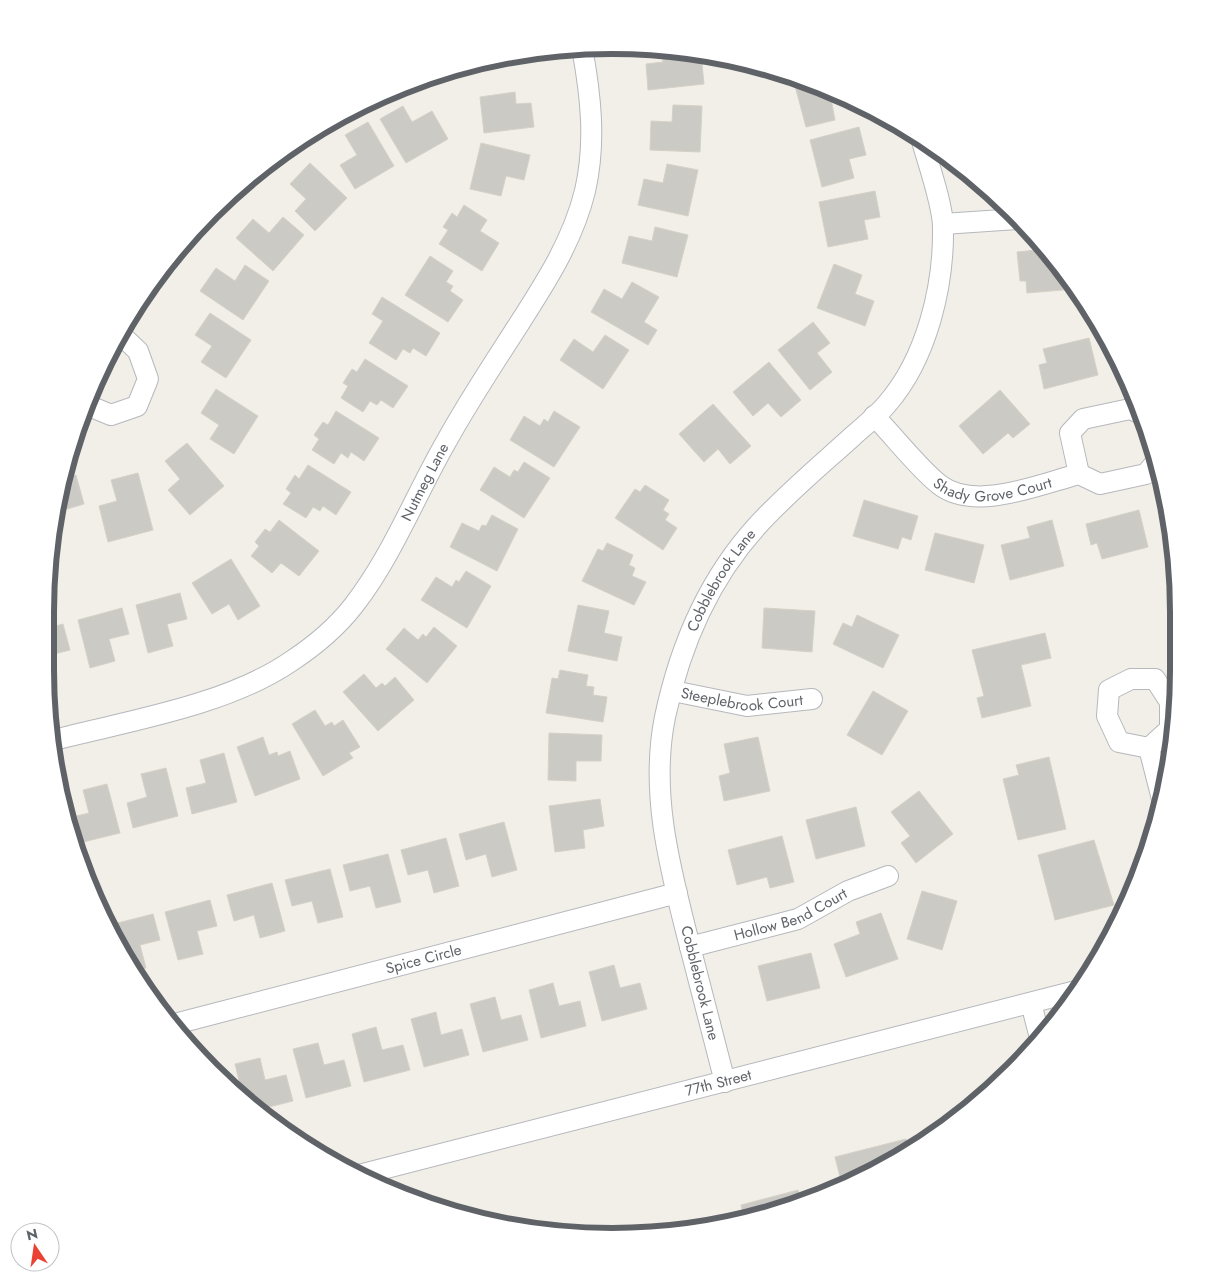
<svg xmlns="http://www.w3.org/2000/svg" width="1224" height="1282" font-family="Jost,sans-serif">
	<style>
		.building { fill: #cccac5; stroke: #d6d1c6 }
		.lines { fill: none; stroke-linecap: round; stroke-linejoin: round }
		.street-casing { stroke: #b5b8bc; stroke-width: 22 }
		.street { stroke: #fff; stroke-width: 20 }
		.labels { text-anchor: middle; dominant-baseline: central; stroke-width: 4; stroke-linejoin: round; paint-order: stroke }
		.street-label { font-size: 15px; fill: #5f6368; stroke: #fff }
		.rim { fill: none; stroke: #5f6368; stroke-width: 6 }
	</style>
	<rect width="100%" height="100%" fill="#f1efe8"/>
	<path class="building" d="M662,48l39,7 3,29 -56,6 -2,-26 17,-2z
		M801,80l42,16 -12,3 4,21 -29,7 -12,-45z
		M515,92l1,12 15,-1 3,24 -50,6 -4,-36z
		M673,105l29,1 -2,46 -50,-2 1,-29 21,1z
		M403,106l9,16 20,-11 16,28 -42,24 -26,-44z
		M368,122l26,44 -39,23 -15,-24 17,-10 -12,-20z
		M859,127l7,28 -17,4 5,19 -32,9 -12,-47z
		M481,143l49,12 -6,25 -18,-4 -5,20 -31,-7z
		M310,163l37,35 -32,33 -20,-20 11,-12 -16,-15z
		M667,164l31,6 -10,46 -50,-11 6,-26 19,4z
		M875,191l5,26 -16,3 4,19 -40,8 -9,-45z
		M464,205l23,15 -7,11 19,12 -17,28 -43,-27 9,-14 -5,-3 9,-14 5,4z
		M283,217l21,18 -31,36 -37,-33 17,-19 16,14z
		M655,227l33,8 -11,42 -55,-14 7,-27 23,5z
		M1046,249l28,39v1l-47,4 -1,-12h-6l-3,-29z
		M430,256l23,15 -7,11 7,4 -3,5 13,9 -15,22 -43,-27z
		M834,264l28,11 -7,19 19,7 -9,25 -48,-18z
		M245,265l24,16 -26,39 -43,-29 16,-23 19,13z
		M632,282l27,15 -15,25 13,8 -9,15 -57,-33 13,-23 18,10z
		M382,297l58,36 -14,23 -13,-8 -3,5 -7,-4 -7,11 -27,-17 14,-22 -11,-7z
		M210,313l41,27 -25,38 -25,-16 11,-16 -17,-11z
		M813,322l17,21 -13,10 15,19 -22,18 -32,-40z
		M605,335l24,15 -26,39 -43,-29 14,-21 19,13z
		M1089,338l9,37 -54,14 -5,-24 8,-2 -4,-14z
		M365,359l43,27 -15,22 -12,-8 -4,5 -7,-4 -7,11 -22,-14 7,-12 -5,-3 9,-14 5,3z
		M769,362l32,38 -20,17 -13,-14 -15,13 -20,-24z
		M216,389l42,27 -24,38 -24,-15 9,-14 -18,-12z
		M1000,390l30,34 -17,14 -5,-5 -25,21 -24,-28z
		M713,404l38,42 -21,18 -12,-15 -14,13 -25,-28z
		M336,411l43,27 -15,23 -13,-9 -3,6 -7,-5 -7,11 -22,-14 7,-11 -5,-4 9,-13 5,3z
		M554,411l26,16 -26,40 -44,-27 14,-24 16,10 4,-7 4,3z
		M187,443l37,43 -34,29 -22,-25 12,-11 -15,-18z
		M524,462l26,16 -26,40 -44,-28 14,-23 16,10 4,-7 4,2z
		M308,465l43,27 -15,23 -13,-9 -3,5 -7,-4 -7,11 -23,-14 8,-11 -5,-4 9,-14 4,4z
		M138,473l15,57 -45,12 -9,-36 18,-5 -6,-21z
		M63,474l1,4 12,-3 8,29 -27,8z
		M645,485l24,15 -6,10 6,4 -4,6 12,8 -14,22 -48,-32 20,-29 5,3z
		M864,500l54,16 -7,24 -9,-3 -4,12 -45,-13z
		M1139,510l9,37 -46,12 -5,-16 -6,2 -5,-21z
		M492,515l26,14 -21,42 -47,-24 12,-24 17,8 3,-6 4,1z
		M279,520l40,31 -20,25 -18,-13 -9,10 -21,-17 8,-10 -4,-4 10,-13 5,3z
		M1052,520l12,46 -54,14 -9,-35 29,-7 -3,-11z
		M935,533l49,12 -10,38 -49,-13z
		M607,543l26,12 -4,10 6,3 -3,8 14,6 -12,23 -52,-24 16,-32 5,2z
		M231,559l29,47 -22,14 -9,-16 -17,10 -20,-31z
		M466,571l25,15 -24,42 -46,-28 15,-23 16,10 4,-7 3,2z
		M180,593l7,26 -20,5 6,22 -25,7 -12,-48z
		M578,605l31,6 -5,22 18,4 -5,24 -49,-10z
		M122,608l7,26 -20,5 6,22 -25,7 -12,-48z
		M764,608l51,3 -3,41 -50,-4z
		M857,615l42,20 -16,33 -50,-24 10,-21 9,4z
		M63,624l7,26 -20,5 -1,-27z
		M434,627l23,19 -30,37 -41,-34 18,-21 14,12 5,-6 3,3z
		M1045,633l6,25 -30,7 10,41 -49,12 -5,-20 7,-2 -12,-46z
		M50,659l5,19 -4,1z
		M560,670l28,5 -2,11 8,1 -1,8 14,2 -4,25 -57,-9 6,-35 6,1z
		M364,674l12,14 6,-5 3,3 10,-9 19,23 -36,31 -35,-39z
		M873,691l35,20 -26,44 -35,-20z
		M315,710l10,16 7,-4 2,4 9,-6 17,27 -11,6 4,5 -30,18 -31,-52z
		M549,733l53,2 -1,26h-25v20l-28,-1z
		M263,737l6,18 8,-3 1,4 12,-5 10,28 -45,17 -18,-49z
		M758,737l12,54 -46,10 -5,-25 11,-3 -6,-29z
		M224,753l13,49 -45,12 -6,-26 20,-5 -6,-23z
		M1049,757l17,72 -48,11 -15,-61 16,-4 -3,-10z
		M166,768l12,48 -45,12 -6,-25 20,-6 -6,-23z
		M107,784l13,49 -45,11 -7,-26 21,-5 -6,-23z
		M919,791l34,43 -37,29 -15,-20 9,-7 -19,-24z
		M600,799l4,27 -21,4 2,18 -30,4 -6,-46z
		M856,807l9,39 -49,13 -10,-39z
		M504,822l13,48 -25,7 -6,-23 -20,6 -7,-26z
		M782,836l12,46 -24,6 -3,-11 -30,8 -9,-35z
		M446,838l13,48 -25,7 -6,-23 -20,5 -7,-25z
		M1094,840l20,65 -59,15 -17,-65z
		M388,854l13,48 -25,6 -6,-22 -20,5 -7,-26z
		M330,869l13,48 -25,6 -6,-22 -20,5 -7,-26z
		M272,883l13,48 -25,7 -6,-23 -20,6 -7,-26z
		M922,891l35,10 -15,49 -35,-11z
		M210,900l7,26 -20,5 6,23 -25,6 -13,-48z
		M881,913l17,46 -52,18 -12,-33 26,-10 -4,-12z
		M153,914l7,26 -20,5 6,23 -10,3 -26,-46z
		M811,953l9,35 -53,13 -9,-35z
		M614,965l6,23 20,-5 7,26 -45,12 -13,-49z
		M553,983l6,23 21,-5 6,25 -45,12 -12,-48z
		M495,997l6,23 20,-5 7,25 -45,12 -13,-48z
		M436,1012l5,23 21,-6 7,26 -45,12 -13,-48z
		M376,1027l6,23 21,-5 7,25 -46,12 -12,-48z
		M318,1043l6,22 20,-5 7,26 -45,12 -13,-49z
		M260,1058l5,22 21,-5 7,26 -36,9 -13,-9 -9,-37z
		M906,1139l3,11 -13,11 -54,24 -7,-28z
		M798,1190l4,14 -58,15 -3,-14z
		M724,1222l1,1 -41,9z"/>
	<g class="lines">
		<defs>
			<g id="street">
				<path d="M943,224l74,-5"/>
				<path d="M87,405l24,10 26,-9 11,-27 -10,-28 -18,-17"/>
				<path id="s1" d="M874,416c20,20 45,53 66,69 35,27 100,-1 139,-11l21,10 46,-10 10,-12"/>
				<path d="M1079,474l-9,-41 13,-14 47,-10 12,5"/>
				<path d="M1131,679h24l15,23v27l-21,19 -30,-6 -12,-26 2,-26z"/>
				<path id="s2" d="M673,691l74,15 65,-7"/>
				<path id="s3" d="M54,740c74,-19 173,-35 236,-78 23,-15 47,-35 64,-57 38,-49 61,-109 92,-163 22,-40 48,-79 73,-118 27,-42 54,-84 66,-133 11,-48 6,-95 -3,-143"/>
				<path d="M1149,748l13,51"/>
				<path id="s4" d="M690,947l108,-28 50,-28 40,-15"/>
				<path d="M1031,1003l9,35"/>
				<path id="s5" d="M171,1025l506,-132"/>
				<path id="s6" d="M725,1082c-13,-49 -25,-98 -38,-147 -18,-71 -37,-144 -22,-218 15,-71 43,-137 92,-191 29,-32 64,-61 96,-90 11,-10 24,-20 34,-32 40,-46 57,-118 56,-177 0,-22 -15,-64 -21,-86"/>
				<path id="s7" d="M359,1175l721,-185"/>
			</g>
		</defs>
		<use href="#street" class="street-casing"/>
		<use href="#street" class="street"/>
	</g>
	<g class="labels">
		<g class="street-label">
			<text stroke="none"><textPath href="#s1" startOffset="150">Shady Grove Court</textPath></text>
			<text stroke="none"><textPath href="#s3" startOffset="478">Nutmeg Lane</textPath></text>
			<text stroke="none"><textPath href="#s6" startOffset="522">Cobblebrook Lane</textPath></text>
			<text stroke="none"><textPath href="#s2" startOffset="70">Steeplebrook Court</textPath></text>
			<text stroke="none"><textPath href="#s4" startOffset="106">Hollow Bend Court</textPath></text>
			<text stroke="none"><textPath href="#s5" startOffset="261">Spice Circle</textPath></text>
			<text transform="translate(700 983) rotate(76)">Cobblebrook Lane</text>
			<text stroke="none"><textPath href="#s7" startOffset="371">77th Street</textPath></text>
		</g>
	</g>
	<path d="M0 0H1224V1282H0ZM612 54H612A558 558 0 0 1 1170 612V670A558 558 0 0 1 612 1228H612A558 558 0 0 1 54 670V612A558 558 0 0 1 612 54Z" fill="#fff" fill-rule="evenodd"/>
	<path class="rim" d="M612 54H612A558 558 0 0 1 1170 612V670A558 558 0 0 1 612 1228H612A558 558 0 0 1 54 670V612A558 558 0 0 1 612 54Z"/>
	<g transform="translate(35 1247) rotate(347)"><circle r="24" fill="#ffffff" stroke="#bfc1c3"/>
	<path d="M0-4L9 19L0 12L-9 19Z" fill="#ea4335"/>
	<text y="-8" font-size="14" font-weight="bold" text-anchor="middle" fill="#5f6368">N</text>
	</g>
</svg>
